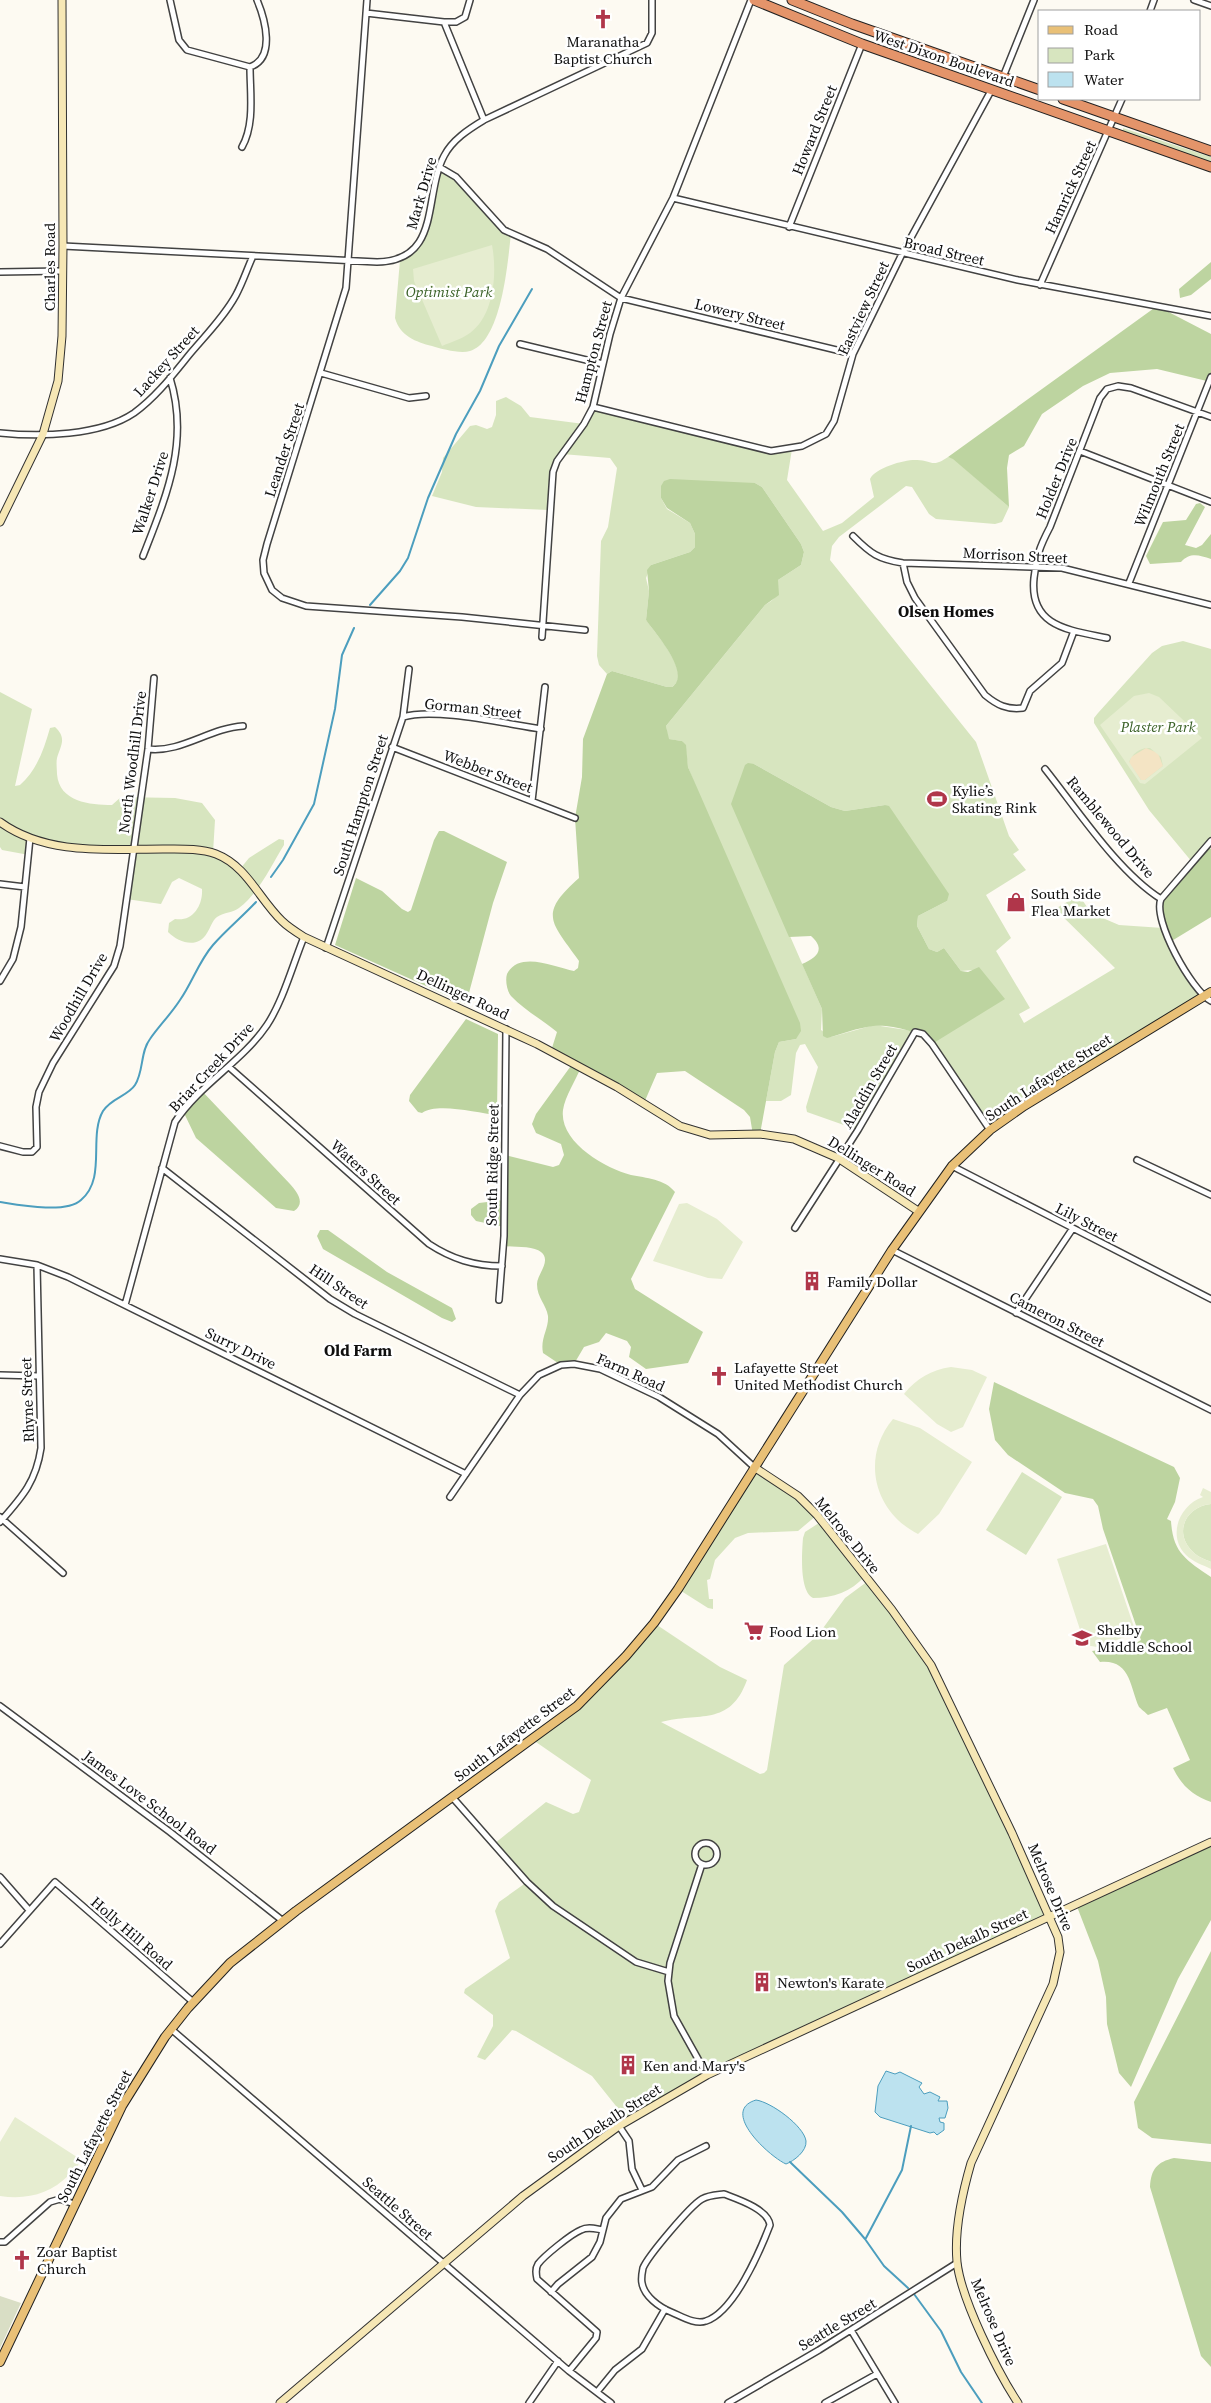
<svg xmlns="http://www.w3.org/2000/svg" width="1211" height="2403" font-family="'Source Serif 4',serif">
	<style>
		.green { fill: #d7e5bf }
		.forest { fill: #bdd4a0 }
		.sand { fill: #f4e4c4 }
		.cemetery { fill: #d9dec5 }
		.pitch { fill: #e6edd0; fill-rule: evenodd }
		.water { fill: #bce2ef; stroke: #4c9ebe }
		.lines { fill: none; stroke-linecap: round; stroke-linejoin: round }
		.stream { stroke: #4c9ebe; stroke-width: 2 }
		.street-casing { stroke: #424242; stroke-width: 8 }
		.secondary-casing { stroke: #313131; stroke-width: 9 }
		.primary-casing { stroke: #202020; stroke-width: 10 }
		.highway-casing { stroke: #202020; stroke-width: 11 }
		.street { stroke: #fff; stroke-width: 5 }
		.secondary { stroke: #f6e7b5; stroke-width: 7 }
		.primary { stroke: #e9c077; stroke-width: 8 }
		.highway { stroke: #e4946a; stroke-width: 9 }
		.labels { text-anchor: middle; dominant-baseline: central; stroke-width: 5; stroke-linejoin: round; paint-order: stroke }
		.poi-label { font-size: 15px; fill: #0f0f0f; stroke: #fff; text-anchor: start }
		.street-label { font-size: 15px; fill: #0f0f0f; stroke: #fff }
		.park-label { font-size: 15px; font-style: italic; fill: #396026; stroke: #fff }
		.neighbourhood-label { font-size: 16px; font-weight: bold; fill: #0f0f0f; stroke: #fff }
	</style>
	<rect width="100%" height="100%" fill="#fdfaf2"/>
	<path class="green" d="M1123,128l88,29v7l-88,-33z
		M439,167l8,4 52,54 12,8c-3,27 -9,109 -41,118 -10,3 -28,-2 -38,-5 -16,-4 -32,-10 -37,-28l5,-58 20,-19z
		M506,397l15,9 9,11 54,7 9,-17 178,44 21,-2 -5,31 36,51 19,-8 32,-26 -4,-18c5,-11 33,-19 45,-19 16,-1 16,9 33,-3l5,1 56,49 -7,15 -7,2 -59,-5 -7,-5 -17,-27 -6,-1 -67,51 -7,9 -2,14 146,182 33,94 10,14 -6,4 13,16 -40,25 25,43 -15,13 34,57 -11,6 5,9 91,-55 -60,-59 24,-14 12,18 28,12 44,3 40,69 -213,133 -58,-86 41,-74 -12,1 -17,-23 -7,4 -8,-3 -12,-23 1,-10 29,-15 -62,-96 -40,6 -14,-4 -77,-43 -22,40 90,205 -1,21 10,7 43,-12 39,6 -55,99 -51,-18 -1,-5 12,-40 -13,-23 -5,1 -4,8 -5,42 -10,6h-15l9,-49 4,-10 17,-3 -108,-272 -2,-15 -4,-11 -14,-2 -2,-13 99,-121c14,-8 12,-11 13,-25l23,-15 3,-13 -3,-8 -39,-57 -7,-4 -94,3v12l6,11 23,14 5,11v13l-5,5 -39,13 -5,13 3,13 -3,29c9,13 47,54 26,67h-5l-55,-16 -5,3 -8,-9 -2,-9 4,-115 7,-14 9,-59 -7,-10 -48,-4 -5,7 -8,49 -73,-3 -44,-11 10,-24 1,-14 27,-32 6,-1 11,4 5,-2 4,-12v-14z
		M1183,641l28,8v192l-19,21 -43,-52 -55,-87v-5l4,-5 54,-60 10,-7z
		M0,692l32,17 -17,77 5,-1c17,-15 24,-36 30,-57l5,-1c12,11 6,18 2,31 -1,5 0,11 0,16 2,28 33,31 55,31l9,-8 54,1 27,5 13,17 -2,33 27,16 9,-11 30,-19 5,1v5c-13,21 -25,48 -45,63 -6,5 -15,4 -22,9 -5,4 -6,10 -10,16 -9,16 -28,10 -39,-1l1,-9 6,-4c17,3 28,-13 27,-30l-23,-11 -7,4 -11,22 -35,-5 8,-50h-48l-55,-11 -2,17 -27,-5 -2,-3z
		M754,1467l44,29 19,19 -19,16 -50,2 -13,5 -20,22 -5,19 -3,1 2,19h4v10l-5,-1 -30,-19z
		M1022,1472l40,25 -36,58 -40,-25z
		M1211,1504v58c-7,-3 -15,-6 -20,-12 -18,-20 -3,-44 20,-46z
		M822,1521l43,55c-14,16 -32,22 -52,22 -14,-7 -11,-46 -10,-60l2,-6z
		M868,1581l55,73 128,262 -294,135 -129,70 -36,-45 -76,-45 -4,-1 -27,30 -8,-3 16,-31v-11l-29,-22 1,-4 45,-31 -15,-47 4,-9 28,-20 -33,-38 52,-42 27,12 6,-2 12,-32 -58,-40 44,-34 77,-83 66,44 27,13c-17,47 -48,32 -86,42l99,52 4,-1 3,-3 17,-105 34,-30 27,-37z"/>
	<path class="forest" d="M1211,262v17l-20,16 -11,3 -1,-9z
		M1157,306l54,28v48l-54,-13 -47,4 -27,13 -41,28 -18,32 -15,9 -2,13 2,39 -56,-48 -5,-2z
		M670,479l85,4 7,4 39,57 3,8 -3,13 -23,15 1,15 -14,10 -99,121 3,13 13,2 4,4 2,22 112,256 1,8 -5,8 -17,3 -4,10 -15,82 -7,1 -3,-18 -6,-7 -59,-39 -28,2 -13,30 -63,-36c-5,13 -16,29 -18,43 -4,32 42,58 68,65 15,3 34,4 44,17l-44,87 4,10 68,43 -15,31 -42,6 -17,-12 2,-10 -4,-6 -21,-8 -7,9 -15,5 -10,17 -13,1 -18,-12c-3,-15 6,-24 5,-37 -2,-12 -11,-18 -11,-32 0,-10 15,-23 4,-32 -7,-6 -28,-5 -38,-6l1,-19 -28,-6 -5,-6v-6l8,-6 25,-3 1,-45 48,12 6,-2 5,-10 -3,-11 -25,-11 -4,-9 4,-10 37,-51 -22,-12 6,-19c-14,-12 -33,-22 -46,-36 -4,-5 -6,-16 -4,-22 12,-24 48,-7 67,-3l4,-3 1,-7c-27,-39 -42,-46 0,-83l-4,-60 7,-41 1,-38 24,-65 5,-3 55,16h5c20,-13 -17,-54 -26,-67l3,-29 -2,-21 4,-5 39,-13 5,-5v-13l-5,-11 -23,-15 -6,-10v-12l3,-5z
		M1200,503l5,4 -20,38 11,3 6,-3 9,-11v25c-12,-4 -21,-7 -30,3l-31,2 -4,-8 17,-34 23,-2 10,-16z
		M748,763l6,1 77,43 14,4 40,-6 4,1 60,88 -2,7 -29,15 -1,10 12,23 8,3 7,-4 17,23 7,1 11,-5 26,32 -73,45c-11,-13 -43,-20 -59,-18 -16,2 -31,8 -46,12l-4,-2 -1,-27 -20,-45c15,-6 24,-15 9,-28l-22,1 -58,-133 14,-39z
		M439,831h5l63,31 -14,41 -27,101 -131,-59 21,-67 26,13 20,18 6,3 3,-2 23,-70z
		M1206,846l5,3v68l-41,25 -7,-14 -2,-29z
		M466,1019l32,15 -1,81c-19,-2 -60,-13 -75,-2l-4,-1 -9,-11 1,-6z
		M201,1090l89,94c7,8 16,19 4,27l-18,-3 -80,-70 -13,-27z
		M320,1230h8l59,42 65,36 4,11 -4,3 -10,-4 -119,-69 -6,-13z
		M994,1382l180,85 6,11 -5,24 -8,17 4,2c2,32 15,39 40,56v225c-18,-6 -30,-17 -38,-34l17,-8 -23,-52 -19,7c-2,-2 -7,-6 -9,-8 -9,-19 -8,-48 -39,-45l-8,-11 39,-5 10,-6 -38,-111 -5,-23 -5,-7 -28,-6 -57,-38 -13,-15 -6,-31z
		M1211,1842v78l-33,59 -47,108 -12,-14 -12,-49 -1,-27 -8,-36 -22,-57z
		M1211,1951v193l-59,-6 -14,-10 -4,-26z
		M1174,2158l37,4v205l-10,-11 -51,-169c1,-18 7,-25 24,-29z"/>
	<path class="sand" d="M1146,748l12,5 5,13 -18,14h-4l-12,-17 2,-6z"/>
	<path class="cemetery" d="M0,2296l21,7 -21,45z"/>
	<path class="pitch" d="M492,245c5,26 3,70 -22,88 -8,6 -19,9 -28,13l-28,-65 -1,-12z
		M1149,693l10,4 43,41 -57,46 -5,-1 -40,-58 34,-29zM1150,748l11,9 2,9 -18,14h-4l-12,-18c3,-8 11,-15 21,-14z
		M687,1203l30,16 26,23 -21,37 -14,-1 -55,-17 26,-57z
		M951,1367l21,3 15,7 -24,50 -12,5 -14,-8 -33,-30c13,-16 27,-24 47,-27z
		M893,1419l27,9 52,34 -33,52 -21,20c-45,-23 -57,-77 -25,-115z
		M1203,1488l8,4v12c-23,2 -38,26 -20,46 5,6 13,9 20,12v7c-8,-4 -18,-7 -25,-14 -19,-19 -7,-50 17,-58l-3,-2z
		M1106,1544l30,89 -39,14 -12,-2 -28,-86z
		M15,2117l65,42c-1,7 -5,11 -11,16 -19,19 -42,25 -69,21v-54z"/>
	<path class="water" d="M886,2071l9,3 5,-2 22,11 -3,4 5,7 6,-2 10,5 -2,4h9l1,7 -3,10h-6l1,4 4,1v7l-7,5 -3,-3 -4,1 -50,-16 -5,-5 3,-26z
		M756,2100c15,2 48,26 50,41 1,10 -12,20 -20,23 -16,-7 -67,-53 -30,-64z"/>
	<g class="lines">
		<path class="stream" d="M370,605l30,-34 8,-13 20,-60 28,-64 24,-43 19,-45 33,-57
			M271,877l12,-17 31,-56 21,-95 7,-54 12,-27
			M0,1202c19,3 66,12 81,-2 26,-22 7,-63 22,-89 8,-13 25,-15 32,-26 9,-14 5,-33 15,-46 9,-13 21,-25 30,-39 12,-17 19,-39 33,-55 13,-15 29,-28 43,-43
			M790,2162l52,50 23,27 19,27 24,22
			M866,2238l36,-68 9,-44
			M914,2294l27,37 20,41 21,31"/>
		<defs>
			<path id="street" d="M170,0l9,40 8,10 63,17
				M367,0l-21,288 -79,256 -4,16 1,13 8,17 10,8 24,8 156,11 123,13
				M1194,0l17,6
				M1150,11l4,-11
				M366,13l78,9 40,98
				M444,22h12l9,-5 5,-17
				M250,67c26,-9 15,-48 7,-67
				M1003,77l31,-77
				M242,147c13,-23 8,-54 8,-80
				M439,167l17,10 48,53 43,19 74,49 232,56
				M673,198l345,82 193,36
				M789,227l73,-183
				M63,246l314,16c65,-1 46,-66 67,-106 8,-16 25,-27 40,-36l163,-77 5,-10v-33
				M0,272l63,-1
				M1040,285l82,-186
				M520,344l83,20
				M321,373l88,25 17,-2
				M593,407l178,44 31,-5 24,-12 8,-13 19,-67 49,-100 90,-165
				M0,433c40,4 100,3 134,-20 22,-16 38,-37 55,-58 16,-19 35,-38 47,-60 7,-13 11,-26 17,-39
				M1080,451l131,51
				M853,536c18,18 25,23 50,27l159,5 149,37
				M143,556c23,-59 47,-114 27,-178
				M903,563l4,19 8,16 70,97c12,10 22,15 38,13l7,-17 32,-28 12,-32
				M1129,583l82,-206
				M542,637l11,-165 4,-11 27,-37 9,-17 17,-73 11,-36 52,-100 78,-198
				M1107,638c-38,-8 -78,-11 -73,-60 3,-23 5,-30 16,-51l50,-129 7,-9 11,-3 13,2 80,29
				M403,717c31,-10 103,7 138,12
				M392,747l183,71
				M148,749c33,4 62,-21 95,-23
				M1045,769c32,40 73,103 116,130
				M532,801l13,-114
				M1211,841l-50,58c-9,21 31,92 50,102
				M0,884l25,3
				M326,948l77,-231 6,-48
				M0,981l13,-22 8,-32 9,-89
				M229,1067l200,177c23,15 45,22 73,22
				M0,1146l23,6h9l5,-5 -1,-40 3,-15 14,-29 61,-97 6,-20 28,-197 6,-71
				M1137,1160l74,35
				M952,1166l259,133
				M162,1168l168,131 25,15 165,81
				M795,1228l63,-98 57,-98 8,2 9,10 58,86
				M892,1250l319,160
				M0,1259l37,6 31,12 398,197
				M499,1300l5,-64 2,-207
				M125,1305l50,-183c25,-38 67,-60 92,-97 16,-24 26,-61 37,-88
				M1016,1313l57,-85
				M0,1375l38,1
				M450,1497l70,-102 19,-20 22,-10 13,-1 26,5 59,28 59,37 36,33
				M0,1517l63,56
				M0,1522c22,-25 36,-40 41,-74l-4,-183
				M0,1706l170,126 113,89
				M453,1798l74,84 26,24 83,56 33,10
				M695 1854a11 11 0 1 1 22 0a11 11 0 1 1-22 0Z
				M702,1864l-32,99 -2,18 6,35 33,59
				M0,1877l29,33
				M0,1944l55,-62 138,120
				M171,2029l398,342 42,32
				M619,2126l10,15 3,28 10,21
				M724,2194c13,5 44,15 46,31 -10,26 -36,87 -64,96 -11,4 -25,-5 -35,-9 -12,-5 -27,-16 -29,-29 -1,-4 0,-10 1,-15 5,-12 47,-62 59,-69 7,-4 14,-4 22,-5z
				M0,2242h5l45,-40 10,-3 14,5
				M551,2292l7,-8 34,-27 8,-15 6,-24 15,-19 31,-12 26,-27 28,-14
				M851,2330l44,73
				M569,2371l27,-33 1,-6 -60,-53c-1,-5 -2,-10 1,-15 6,-8 33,-30 43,-34 7,-4 15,-1 22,0
				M597,2392l18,-22 27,-21 23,-40
				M529,2403l29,-42
				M728,2403l91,-53 138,-87
				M825,2403l52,-29"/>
			<path id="secondary" d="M0,522l43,-88 15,-53 4,-45 1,-90 -1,-246
				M0,822c47,34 108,27 163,27 17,0 37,-1 53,5 31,12 43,45 66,67 6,6 14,11 22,16l233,107 80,43 63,39 30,9 50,-1 34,5 44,19 80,53
				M754,1467l44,29 19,19 75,95 39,55 81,168 46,104 2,15 -7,32 -82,179c-9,31 -17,67 -14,99 4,37 40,109 61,141
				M280,2403l243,-207 96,-70 88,-51 504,-233"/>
			<path id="primary" d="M0,2362l122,-256 43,-69 23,-29 42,-45 66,-52 281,-205 49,-50 28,-33 24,-34 214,-339 60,-84 38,-36 34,-24 187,-114"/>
			<path id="highway" d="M754,0l108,44 349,123
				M792,0l60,24 188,66
				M1063,99l148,52"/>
		</defs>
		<use href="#street" class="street-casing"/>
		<use href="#secondary" class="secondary-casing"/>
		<use href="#primary" class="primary-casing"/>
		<use href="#highway" class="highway-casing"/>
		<use href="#street" class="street"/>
		<use href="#secondary" class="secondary"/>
		<use href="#primary" class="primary"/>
		<use href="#highway" class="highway"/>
	</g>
	<defs>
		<symbol id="church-bare" viewBox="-9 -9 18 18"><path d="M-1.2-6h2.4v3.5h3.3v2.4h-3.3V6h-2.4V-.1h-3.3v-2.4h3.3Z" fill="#b0364a" stroke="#fff" stroke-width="2.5" paint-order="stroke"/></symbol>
		<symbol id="stadium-bare" viewBox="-9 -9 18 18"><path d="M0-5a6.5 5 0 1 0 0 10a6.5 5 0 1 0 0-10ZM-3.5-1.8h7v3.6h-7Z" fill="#b0364a" stroke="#fff" stroke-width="2.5" paint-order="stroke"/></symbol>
		<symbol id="shop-bare" viewBox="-9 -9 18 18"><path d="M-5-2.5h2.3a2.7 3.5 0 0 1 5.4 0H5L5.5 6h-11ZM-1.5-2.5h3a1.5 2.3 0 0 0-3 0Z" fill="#b0364a" stroke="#fff" stroke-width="2.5" paint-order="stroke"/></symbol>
		<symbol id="building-bare" viewBox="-9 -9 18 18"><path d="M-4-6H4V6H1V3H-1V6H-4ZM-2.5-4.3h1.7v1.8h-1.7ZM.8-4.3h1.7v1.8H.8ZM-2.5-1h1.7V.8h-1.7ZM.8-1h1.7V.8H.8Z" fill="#b0364a" stroke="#fff" stroke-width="2.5" paint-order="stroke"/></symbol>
		<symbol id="supermarket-bare" viewBox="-9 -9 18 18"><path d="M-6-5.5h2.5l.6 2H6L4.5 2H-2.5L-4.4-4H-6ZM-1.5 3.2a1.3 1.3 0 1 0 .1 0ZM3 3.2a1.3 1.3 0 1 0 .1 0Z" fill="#b0364a" stroke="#fff" stroke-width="2.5" paint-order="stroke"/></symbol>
		<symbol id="school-bare" viewBox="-9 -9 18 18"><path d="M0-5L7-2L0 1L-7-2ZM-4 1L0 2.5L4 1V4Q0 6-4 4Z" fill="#b0364a" stroke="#fff" stroke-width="2.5" paint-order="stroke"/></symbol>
	</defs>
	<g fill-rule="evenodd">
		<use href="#church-bare" x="589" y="5" width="28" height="28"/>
		<use href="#stadium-bare" x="923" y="785" width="28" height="28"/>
		<use href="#shop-bare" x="1002" y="888" width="28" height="28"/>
		<use href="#building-bare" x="798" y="1267" width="28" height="28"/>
		<use href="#church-bare" x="705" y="1362" width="28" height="28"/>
		<use href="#supermarket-bare" x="740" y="1617" width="28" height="28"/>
		<use href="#school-bare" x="1068" y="1624" width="28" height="28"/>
		<use href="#building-bare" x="748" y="1968" width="28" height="28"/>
		<use href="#building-bare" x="614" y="2051" width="28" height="28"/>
		<use href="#church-bare" x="8" y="2246" width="28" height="28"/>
	</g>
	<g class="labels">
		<g class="poi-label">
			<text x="603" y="41" text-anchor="middle">Maranatha<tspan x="603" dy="17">Baptist Church</tspan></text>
			<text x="952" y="790">Kylie’s<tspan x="952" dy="17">Skating Rink</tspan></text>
			<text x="1031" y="893">South Side<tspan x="1031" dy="17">Flea Market</tspan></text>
			<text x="827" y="1281">Family Dollar</text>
			<text x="734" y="1367">Lafayette Street<tspan x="734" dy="17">United Methodist Church</tspan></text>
			<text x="1097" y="1629">Shelby<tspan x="1097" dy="17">Middle School</tspan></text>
			<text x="769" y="1631">Food Lion</text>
			<text x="777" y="1982">Newton's Karate</text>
			<text x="643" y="2065">Ken and Mary's</text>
			<text x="37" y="2251">Zoar Baptist<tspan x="37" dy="17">Church</tspan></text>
		</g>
		<g class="street-label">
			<text transform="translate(944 58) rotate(19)">West Dixon Boulevard</text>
			<text transform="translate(814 130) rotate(-68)">Howard Street</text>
			<text transform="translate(1070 187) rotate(-65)">Hamrick Street</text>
			<text transform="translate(421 193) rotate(-74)">Mark Drive</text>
			<text transform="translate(944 251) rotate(13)">Broad Street</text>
			<text transform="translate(49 267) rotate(-90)">Charles Road</text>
			<text transform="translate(863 308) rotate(-65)">Eastview Street</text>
			<text transform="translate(740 314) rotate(14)">Lowery Street</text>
			<text transform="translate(593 352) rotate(-75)">Hampton Street</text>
			<text transform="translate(166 361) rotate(-48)">Lackey Street</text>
			<text transform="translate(284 450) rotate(-72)">Leander Street</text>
			<text transform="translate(1159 475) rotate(-68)">Wilmouth Street</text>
			<text transform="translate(1056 478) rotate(-68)">Holder Drive</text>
			<text transform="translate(150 493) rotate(-72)">Walker Drive</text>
			<text transform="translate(1015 555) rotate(3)">Morrison Street</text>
			<text transform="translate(473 708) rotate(6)">Gorman Street</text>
			<text transform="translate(132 762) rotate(-83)">North Woodhill Drive</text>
			<text transform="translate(488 771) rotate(21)">Webber Street</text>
			<text transform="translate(360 805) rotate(-72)">South Hampton Street</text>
			<text transform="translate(1111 827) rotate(50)">Ramblewood Drive</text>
			<text transform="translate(463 994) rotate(25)">Dellinger Road</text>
			<text transform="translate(78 997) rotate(-60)">Woodhill Drive</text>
			<text transform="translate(211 1067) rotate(-47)">Briar Creek Drive</text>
			<text transform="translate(1048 1077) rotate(-33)">South Lafayette Street</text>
			<text transform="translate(869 1086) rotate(-60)">Aladdin Street</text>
			<text transform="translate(492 1165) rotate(-89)">South Ridge Street</text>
			<text transform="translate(872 1166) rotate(32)">Dellinger Road</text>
			<text transform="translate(366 1172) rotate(42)">Waters Street</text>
			<text transform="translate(1087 1222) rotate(27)">Lily Street</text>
			<text transform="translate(339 1286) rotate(34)">Hill Street</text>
			<text transform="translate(1057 1319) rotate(27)">Cameron Street</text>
			<text transform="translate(241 1348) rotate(26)">Surry Drive</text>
			<text transform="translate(631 1372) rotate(24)">Farm Road</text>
			<text transform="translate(27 1400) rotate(-92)">Rhyne Street</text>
			<text transform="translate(848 1535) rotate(51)">Melrose Drive</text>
			<text transform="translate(514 1734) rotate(-37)">South Lafayette Street</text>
			<text transform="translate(150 1802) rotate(37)">James Love School Road</text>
			<text transform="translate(1051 1887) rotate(67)">Melrose Drive</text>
			<text transform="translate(132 1933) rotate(41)">Holly Hill Road</text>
			<text transform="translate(967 1940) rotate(-25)">South Dekalb Street</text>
			<text transform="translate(604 2123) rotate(-33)">South Dekalb Street</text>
			<text transform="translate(94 2136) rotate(-63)">South Lafayette Street</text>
			<text transform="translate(398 2208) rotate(41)">Seattle Street</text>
			<text transform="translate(994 2322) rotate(67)">Melrose Drive</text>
			<text transform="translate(837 2324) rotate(-31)">Seattle Street</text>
		</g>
		<g class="park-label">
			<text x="449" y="291">Optimist Park</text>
			<text x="1158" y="726">Plaster Park</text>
		</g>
		<g class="neighbourhood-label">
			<text x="946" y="611">Olsen Homes</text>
			<text x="358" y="1350">Old Farm</text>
		</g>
	</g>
	<rect x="1038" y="10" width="162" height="90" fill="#ffffff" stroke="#9f9f9f"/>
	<rect x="1048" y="26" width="25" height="8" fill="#e9c077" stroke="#9f9f9f"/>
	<text x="1084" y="35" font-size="15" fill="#0f0f0f">Road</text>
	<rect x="1048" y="48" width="25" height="15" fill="#d7e5bf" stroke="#9f9f9f"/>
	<text x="1084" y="60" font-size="15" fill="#0f0f0f">Park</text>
	<rect x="1048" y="72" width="25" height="15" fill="#bce2ef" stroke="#9f9f9f"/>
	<text x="1084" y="85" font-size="15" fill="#0f0f0f">Water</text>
</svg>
